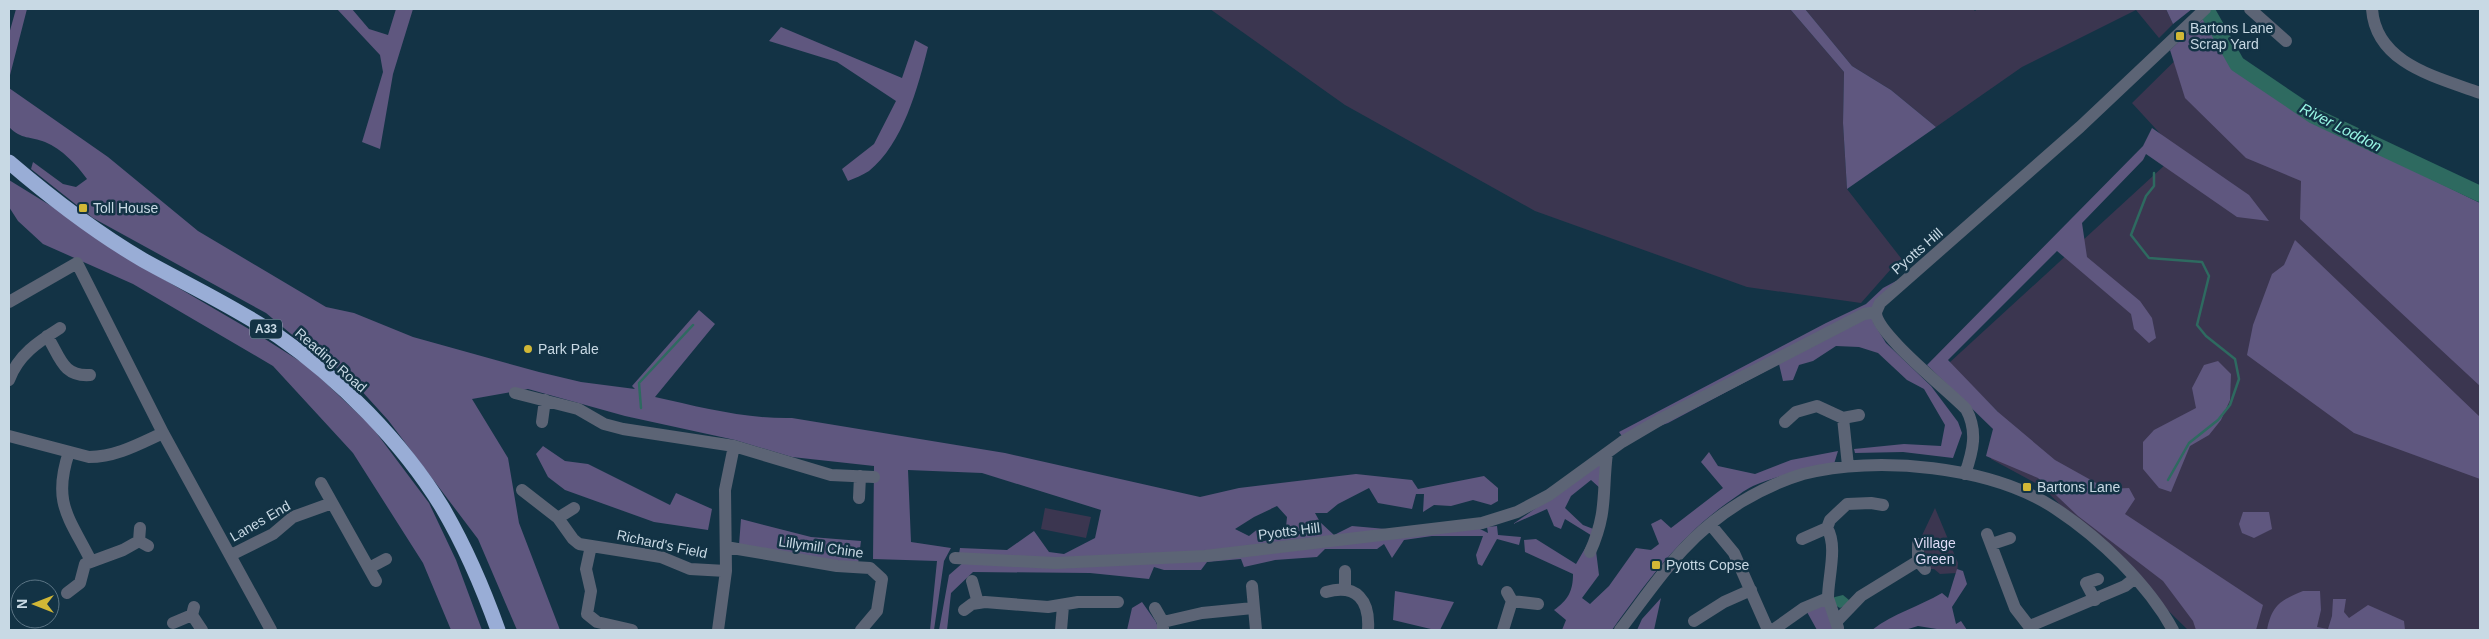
<svg xmlns="http://www.w3.org/2000/svg" width="2489" height="639" font-family="Arial,sans-serif">
	<style>
		.green { fill: #3b3650 }
		.forest { fill: #5f577f; fill-rule: evenodd }
		.water { fill: #2e6a60 }
		.lines { fill: none; stroke-linecap: round; stroke-linejoin: round }
		.stream { stroke: #2e6a60; stroke-width: 2.5 }
		.river { stroke: #2e6a60; stroke-width: 16 }
		.minor { stroke: #5c6475; stroke-width: 12 }
		.highway { stroke: #99add6; stroke-width: 15 }
		.poi-dot { fill: #d1b736; stroke: #133345; stroke-width: 2 }
		.labels { text-anchor: middle; dominant-baseline: central; stroke-width: 5; stroke-linejoin: round; paint-order: stroke }
		.shield { fill: #133345; stroke: #92a7b4; stroke-width: 1 }
		.shield-label { font-size: 12px; font-weight: bold; fill: #c8d9e4 }
		.poi-label { font-size: 14px; fill: #c8d9e4; stroke: #133345; text-anchor: start }
		.street-label { font-size: 14px; fill: #c8d9e4; stroke: #133345 }
		.park-label { font-size: 14px; fill: #dfdbf6; stroke: #133345 }
		.water-label { font-size: 15px; font-style: italic; fill: #98f7e5; stroke: #133345 }
	</style>
	<rect width="100%" height="100%" fill="#133345"/>
	<path class="green" d="M1210,9h580l54,63 -1,51 4,66 57,73 -13,7 -30,34 -114,-16 -212,-76 -190,-106z
		M1805,9h168l2,2 2,-2h189l7,15 -14,14 -23,-28 -114,57 -86,60 -45,-37 -39,-24z
		M2205,31l20,38 93,64 162,74v423h-292l-147,-144 -50,-27 7,-47 -49,-49 229,-210 -46,-50z
		M1045,508l46,9 -5,21 -45,-9z
		M1935,508l23,55 -1,10 -17,1 -6,-5h-9l-7,-25z"/>
	<path class="forest" d="M16,9h11l-18,70v-45z
		M337,9h15l17,20 19,6 8,-26h17l-20,65 -13,75 -18,-7 21,-70 -3,-17z
		M1790,9h15l47,57 39,24 45,37 -89,62 -4,-66 1,-51z
		M2166,9h26l-19,15z
		M2205,17l30,51 78,53 167,82v183l-180,-167 1,-38 -55,-23 -61,-60 -15,-48z
		M781,27l121,51 13,-38 13,7c-10,40 -25,97 -59,124 -6,4 -14,7 -21,10l-6,-12 32,-25 22,-43 -59,-39 -68,-21z
		M9,88l99,69 90,74 128,76 28,6 59,24 126,35 42,10 54,7 -3,-3 67,-76 16,14 -60,73c45,10 90,22 137,21l213,35 195,44 39,-9 117,-14 56,6 6,9 66,-13 14,12v13l-7,4 -18,-5 -22,6 -17,-1 -11,7 1,-18h-8l-4,15 -34,-6 -9,-15 -31,16 -11,9h-12l5,9 14,13 18,-9 34,3h94l8,4 -1,-6 10,-1 1,9 23,2 -2,8 -22,-6 -15,27 -4,-2 -2,-9 7,-19h-51l-28,4 -12,18 -8,-14 -7,5h-52l-8,8 -42,3 -31,7 -3,-8 -34,3 -6,8h-37l-10,-3 -5,12 -59,-6 -117,-1 -22,21 -4,37h-8l10,-55 16,-14 -6,-7 1,-6 47,2 27,-19 15,21 15,2 31,-16 6,-28 -119,-37 -74,-3 3,72 40,6 -7,13 -10,69h-4l7,-69 -64,-2 1,-93 -82,-9 -57,-17 -110,-24 -97,-27 -56,10 36,59 11,65 41,107h-43l-39,-91 -90,-119 -39,-43 -40,-28 -43,-36 -173,-95 -62,-49 2,-7 30,22 13,3 11,-8c-10,-14 -25,-30 -42,-37 -15,-6 -23,-2 -36,-15zM1277,506l10,11 -1,10 19,6 -46,9 7,-7 -7,-7 -10,8 -14,-7 19,-12z
		M2152,128l97,67 20,26 -32,-4 -91,-63 -3,6 -61,63 5,34 53,44 12,17 4,20 -7,5 -15,-14 -3,-15 -74,-63 -109,109 50,52 57,48 52,29 22,-1 6,11 -10,15 138,91 -7,25h-60l-3,-9 -30,-40 -85,-65 -40,-38 -52,-22 7,-27 -66,-64 216,-219z
		M9,180l52,32 68,47 125,73 55,35 63,60 57,76 27,57 26,70h-31l-28,-67 -70,-110 -80,-87 -140,-82 -90,-40 -25,-23 -9,-14z
		M2295,240l185,177v62l-126,-46 -107,-78 6,-30 19,-51 12,-9z
		M1896,281l4,3 -27,38 13,21 45,43 27,36 4,11 -9,25 -50,-6 -48,1 -1,-4 50,-5 37,2 4,-21 -21,-36 -17,-9 -29,-27 -19,-6 -23,-1 -23,15 -14,4 -6,15 -10,1 -4,-17 -111,59 -44,16 -5,-7 207,-109 40,-19 17,-16z
		M2218,361l13,13 -1,26 -9,20 -12,15 -19,11 -19,46 -12,-4 -16,-19v-27l11,-12 42,-22 -4,-20 12,-23z
		M543,446l22,15 23,3 82,41 6,-12 36,16 -4,21 -54,-8 -89,-32 -17,-13 -12,-23z
		M1838,451l-4,13c-28,5 -55,11 -81,22 -9,4 -18,12 -26,17 -48,34 -81,80 -115,127h-50l4,-10 -12,-10c14,-10 19,-19 19,-36l-48,-22 -1,-12 12,-1 40,25 11,-19 9,6 3,24 -17,23 8,6 19,-18 27,-38 15,2 8,-6 -8,-20 10,-5 10,9 52,-40 -22,-26 8,-10 9,14 37,8 36,-14z
		M1606,464l-5,25 -10,-9 -20,16 -6,12 18,17 13,5 -2,7 -29,-18 -4,10 -7,-3 -7,-17 -34,15 84,-58z
		M2243,512h26l3,17 -18,9 -12,-5 -3,-9z
		M741,519l70,18 50,4 -3,23 -119,-19z
		M1957,569l6,2 4,13 -15,23 4,17 5,-3 6,9h-24l-25,-4 -13,4h-33c22,-17 46,-23 70,-37l6,5z
		M1395,591l59,11 -14,28h-5l-42,-10z
		M2303,591h17l1,19 -4,17 11,2 4,-13 1,-17h13l-2,13 5,6 19,-13 36,16 1,9h-138c5,-25 14,-30 36,-39z
		M1661,598l-7,32h-17l5,-11z
		M1142,602l14,20 3,8h-32l5,-22z
		M1825,602l10,28h-18l-10,-18z"/>
	<path class="water" d="M1843,595l6,5 -1,4 -8,4 -7,-4 -2,-6z"/>
	<g class="lines">
		<path class="stream" d="M2154,173v13l-8,10 -15,39 18,23 53,4 7,14 -12,49 9,11 29,23 4,20 -9,26 -12,15 -29,23 -21,37
			M641,408l-2,-25 54,-58"/>
		<path class="river" d="M2206,9l31,55 77,52 166,78"/>
		<path class="minor" d="M2250,9l36,32
			M2372,9c4,55 65,68 108,84
			M9,302l68,-39 86,170 108,197
			M1876,312l4,-9 200,-176 125,-118
			M1876,312c-1,21 73,79 90,97 12,22 7,42 -1,65
			M47,336c13,20 15,41 43,39
			M9,380c9,-25 29,-38 51,-52
			M515,393l63,16 26,15 19,5 111,17 97,29 43,2
			M1843,418l16,-3
			M542,422l3,-22
			M1785,422l11,-10 21,-6 26,12 5,48
			M9,436l80,21c27,0 50,-13 74,-24
			M69,452c-17,51 0,65 22,109
			M321,483l55,98
			M522,490l36,28 15,21 6,5 82,13 29,12 36,2
			M859,498l1,-22
			M558,518l16,-10
			M1710,524l24,29 34,77
			M140,528l-1,13 9,5
			M1987,534l28,74 17,22
			M1802,539l25,-11
			M1918,544v17l7,8
			M1992,544l18,-6
			M591,546l-5,23 5,22 -4,23 10,8 35,8
			M726,547l111,19 33,2 12,11 -5,32 -16,19
			M1590,552c18,-40 12,-60 17,-99
			M231,555l42,-21 20,-17 39,-14
			M955,558l100,5 150,-7 277,-33 35,-11 32,-17 73,-53 39,-23 203,-105 12,-2
			M369,568l17,-9
			M1345,571v18
			M972,581l6,22
			M1252,586l4,44
			M1326,592c31,-9 44,9 42,38
			M67,593l13,-10 5,-19 38,-14 16,-9
			M1828,598c0,-21 10,-52 -1,-70l3,-8 17,-16 24,-1 12,2
			M2095,600l-9,-17 12,-4
			M1512,601l26,3
			M1155,608l8,14v8
			M964,610l8,-6 13,-2 63,5 30,-5h40
			M192,615l10,15
			M1694,621l30,-19 27,-12
			M1163,622l39,-9 51,-5
			M1836,622l25,-26 57,-35
			M173,623l19,-8 2,-8
			M2030,626l95,-40 10,-8
			M718,630l8,-59 -1,-81 9,-44
			M1061,630l2,-24
			M1503,630l9,-29 -5,-9
			M1620,630c39,-51 64,-93 121,-128 18,-11 42,-22 62,-28 73,-19 189,-8 253,35 44,29 92,75 117,121
			M1773,630l31,-22 24,-10 10,30"/>
		<path class="highway" d="M9,162c42,36 86,70 134,98 45,25 92,47 135,76 61,42 125,107 164,171 23,39 41,81 56,123"/>
	</g>
	<g class="poi-dot">
		<rect x="2175" y="31" width="10" height="10" rx="2.5"/>
		<rect x="78" y="203" width="10" height="10" rx="2.5"/>
		<circle cx="528" cy="349" r="5"/>
		<rect x="2022" y="482" width="10" height="10" rx="2.5"/>
		<rect x="1651" y="560" width="10" height="10" rx="2.5"/>
	</g>
	<g class="labels">
		<rect class="shield" x="250" y="319.5" width="32" height="19" rx="4"/>
		<g class="shield-label">
			<text x="266" y="329">A33</text>
		</g>
		<g class="poi-label">
			<text x="2190" y="28">Bartons Lane<tspan x="2190" dy="16">Scrap Yard</tspan></text>
			<text x="93" y="208">Toll House</text>
			<text x="538" y="349">Park Pale</text>
			<text x="2037" y="487">Bartons Lane</text>
			<text x="1666" y="565">Pyotts Copse</text>
		</g>
		<g class="street-label">
			<text transform="translate(1917 251) rotate(-41)">Pyotts Hill</text>
			<text transform="translate(331 360) rotate(41)">Reading Road</text>
			<text transform="translate(260 521) rotate(-30)">Lanes End</text>
			<text transform="translate(1289 531) rotate(-7)">Pyotts Hill</text>
			<text transform="translate(662 544) rotate(12)">Richard's Field</text>
			<text transform="translate(821 547) rotate(8)">Lillymill Chine</text>
		</g>
		<g class="park-label">
			<text x="1935" y="543">Village<tspan x="1935" dy="16">Green</tspan></text>
		</g>
		<g class="water-label">
			<text transform="translate(2341 127) rotate(27)">River Loddon</text>
		</g>
	</g>
	<rect width="2489" height="639" fill="none" stroke="#c8d9e4" stroke-width="20"/>
	<g transform="translate(35 604) rotate(270)"><circle r="24" fill="#133345" stroke="#5b7585"/>
	<path d="M0-4L9 19L0 12L-9 19Z" fill="#d1b736"/>
	<text y="-8" font-size="14" font-weight="bold" text-anchor="middle" fill="#c8d9e4">N</text>
	</g>
</svg>
